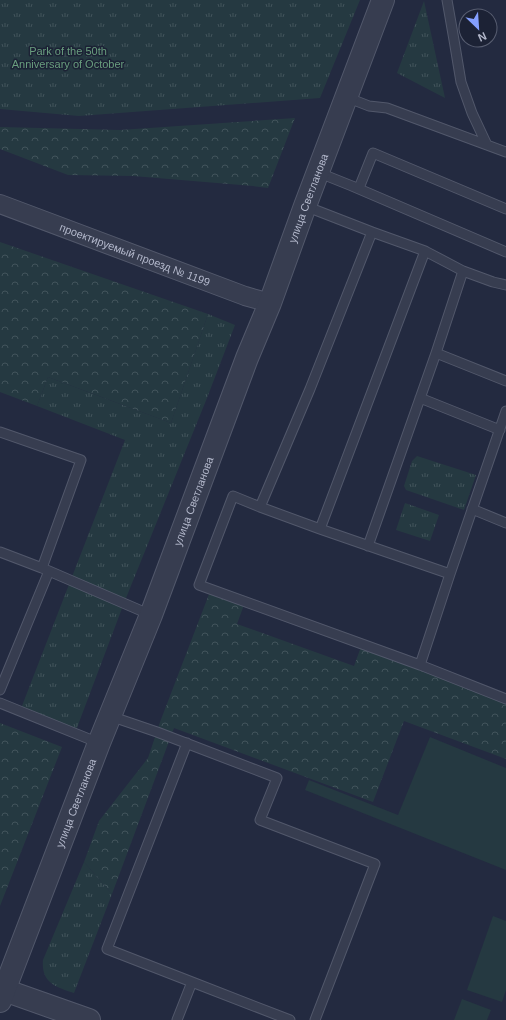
<svg xmlns="http://www.w3.org/2000/svg" width="506" height="1020" font-family="Helvetica,sans-serif">
	<style>
		.grass { fill: url(#grass-tufts) }
		.forest { fill: url(#forest-crowns) }
		.garden { fill: #253941 }
		.lines { fill: none; stroke-linecap: round; stroke-linejoin: round }
		.service-casing { stroke: #52586b; stroke-width: 11 }
		.minor-casing { stroke: #52586b; stroke-width: 20 }
		.tertiary-casing { stroke: #52586b; stroke-width: 24 }
		.service { stroke: #373d50; stroke-width: 9 }
		.minor { stroke: #373d50; stroke-width: 18 }
		.tertiary { stroke: #373d50; stroke-width: 22 }
		.labels { text-anchor: middle; dominant-baseline: central; stroke-width: 3; stroke-linejoin: round; paint-order: stroke }
		.park-label { font-size: 11px; fill: #699e7e; stroke: #1c2235 }
		.street-label { font-size: 11px; fill: #b3b8cb; stroke: #1c2235 }
	</style>
	<defs>
		<pattern id="grass-tufts" width="24" height="20" patternUnits="userSpaceOnUse"><rect width="24" height="20" fill="#253941"/><path d="M3 7l-1-3M5 7V3M7 7l1-3M15 17l-1-3M17 17v-4M19 17l1-3" fill="none" stroke="#42545b"/></pattern>
		<pattern id="forest-crowns" width="20" height="18" patternUnits="userSpaceOnUse"><rect width="20" height="18" fill="#253941"/><path d="M2 6a3 3 0 1 1 6 0M12 15a3 3 0 1 1 6 0" fill="none" stroke="#42545b"/></pattern>
	</defs>
	<rect width="100%" height="100%" fill="#232a40"/>
	<path class="grass" d="M0,0h360l-40,98 -241,18 -79,-7z
		M424,1l21,97 -48,-25z
		M208,314l27,11 -28,73 -83,205 -49,130 -55,-22 105,-271 -88,-34 11,-29 123,46z
		M417,456l59,19 -12,35 -58,-20 -2,-4 8,-25z
		M405,503l34,12 -9,26 -34,-11z
		M84,862l28,32 -38,99c-18,-6 -33,-10 -31,-33z"/>
	<path class="forest" d="M295,118l-27,70 -15,-2 -120,-10 -65,-1 -68,-26v-22l120,3z
		M0,242l208,72 -37,109 -123,-46 -11,29 -37,-14z
		M211,589l34,13 -8,22 117,42 8,-22 144,55v60l-102,-38 -31,81 -199,-74 -62,166 -28,-32 15,-41 49,-63 12,-36z
		M0,723l62,24 -62,159z"/>
	<path class="garden" d="M430,737l76,31v102l-201,-80 4,-10 89,35z
		M493,916l13,5v69l-4,12 -35,-12z
		M462,999l29,11 -4,10h-33z"/>
	<g class="lines">
		<defs>
			<path id="service" d="M447,0l7,40 7,42 11,31 15,32
				M346,97l23,9 18,2 119,44
				M317,172l35,14 154,66
				M359,188l14,-35 133,56
				M305,206l67,26 53,19 38,20 30,11 13,3
				M372,232l-62,157 -50,118 60,22 130,45
				M436,353l70,28
				M420,398l80,32
				M506,411l-56,163 -30,91 86,34
				M0,432l81,28 -39,108
				M260,507l-27,-11 -34,89 221,80
				M472,509l34,14
				M320,529l105,-278
				M368,546l68,-193 27,-82
				M0,552l42,16 109,47
				M0,690l49,-119
				M0,703l99,40
				M110,716l47,16 120,46 -17,42 115,44 -60,156
				M187,743l-80,206 85,33
				M177,1020l15,-38 98,38"/>
			<g id="minor">
				<path id="s1" d="M0,204l245,92 25,7"/>
			</g>
			<g id="tertiary">
				<path d="M0,989l4,1 85,30"/>
				<path id="s2" d="M0,1001l99,-258 52,-128 96,-257 23,-55 35,-97 78,-206"/>
			</g>
		</defs>
		<use href="#service" class="service-casing"/>
		<use href="#minor" class="minor-casing"/>
		<use href="#tertiary" class="tertiary-casing"/>
		<use href="#service" class="service"/>
		<use href="#minor" class="minor"/>
		<use href="#tertiary" class="tertiary"/>
	</g>
	<g class="labels">
		<g class="park-label">
			<text x="68" y="51">Park of the 50th<tspan x="68" dy="13">Anniversary of October</tspan></text>
		</g>
		<g class="street-label">
			<text stroke="none"><textPath href="#s2" startOffset="860">улица Светланова</textPath></text>
			<text stroke="none"><textPath href="#s1" startOffset="144">проектируемый проезд № 1199</textPath></text>
			<text stroke="none"><textPath href="#s2" startOffset="536">улица Светланова</textPath></text>
			<text stroke="none"><textPath href="#s2" startOffset="212">улица Светланова</textPath></text>
		</g>
	</g>
	<g transform="translate(478 28) rotate(155)"><circle r="19" fill="#1c2235" stroke="#585e71"/>
	<path d="M0-3L7 15L0 10L-7 15Z" fill="#849fff"/>
	<text y="-6" font-size="11" font-weight="bold" text-anchor="middle" fill="#b3b8cb">N</text>
	</g>
</svg>
